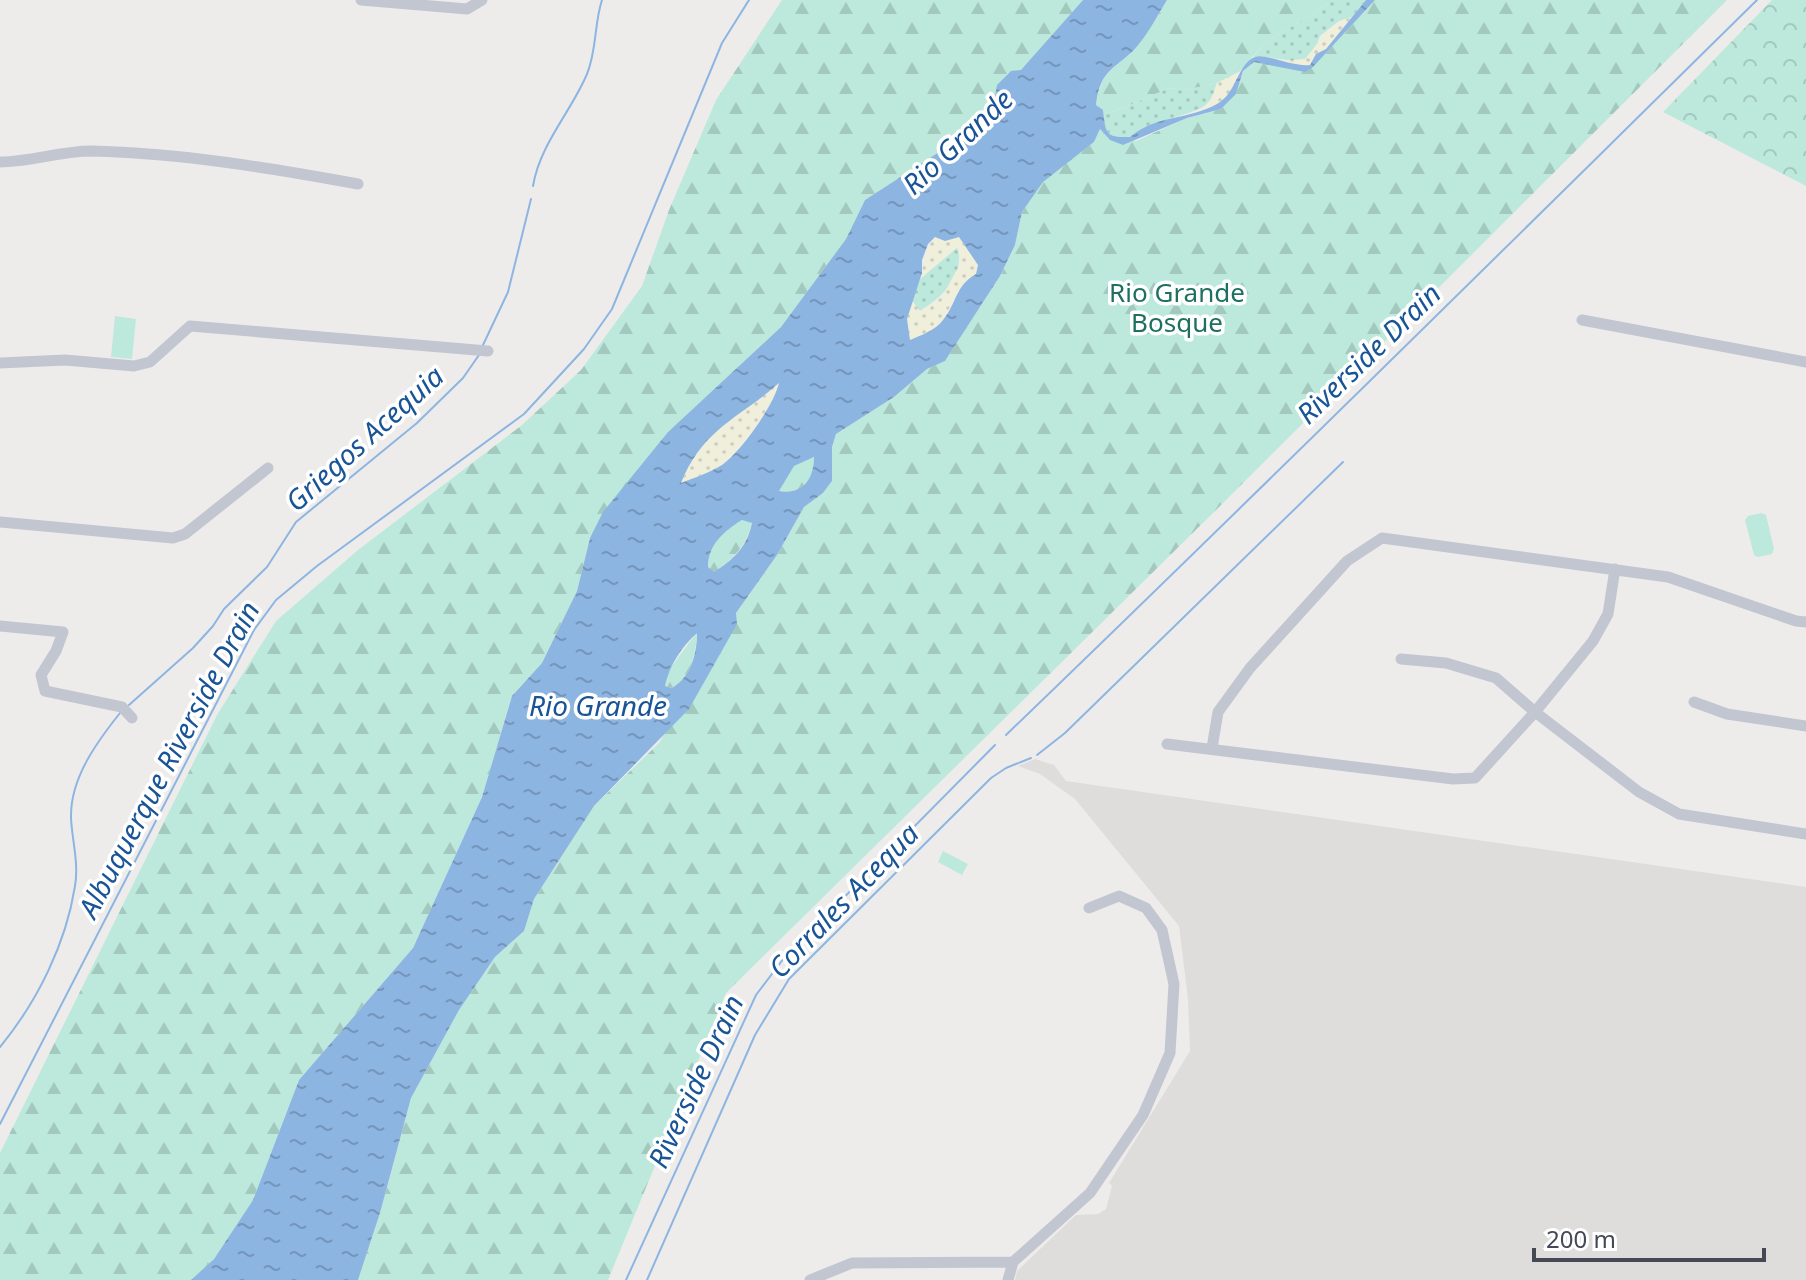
<svg xmlns="http://www.w3.org/2000/svg" width="1806" height="1280" font-family="'Noto Sans',sans-serif">
	<style>
		.education { fill: #dfdddc }
		.grass { fill: url(#grass-dots) }
		.forest { fill: url(#forest-firs) }
		.sand { fill: url(#sand-dots) }
		.park { fill: url(#park-crowns) }
		.garden { fill: #bce9db }
		.water { fill: url(#water-ripples); fill-rule: evenodd }
		.lines { fill: none; stroke-linecap: round; stroke-linejoin: round }
		.stream { stroke: #8db5e2; stroke-width: 2 }
		.minor { stroke: #c2c6d1; stroke-width: 11 }
		.labels { text-anchor: middle; dominant-baseline: central; stroke-width: 7; stroke-linejoin: round; paint-order: stroke }
		.park-label { font-size: 26px; fill: #1e7061; stroke: #fff }
		.water-label { font-size: 28px; font-style: italic; fill: #185496; stroke: #fff }
	</style>
	<defs>
		<pattern id="grass-dots" width="8" height="8" patternUnits="userSpaceOnUse" patternTransform="scale(2)"><rect width="8" height="8" fill="#bce9db"/><path d="M2 2h.1M6 6h.1" fill="none" stroke="#a3c9be" stroke-width="1.8" stroke-linecap="round"/></pattern>
		<pattern id="forest-firs" width="22" height="20" patternUnits="userSpaceOnUse" patternTransform="scale(2)"><rect width="22" height="20" fill="#bce9db"/><path d="M5 1l3.5 6h-7zM16 11l3.5 6h-7z" fill="#a3c9be"/></pattern>
		<pattern id="sand-dots" width="8" height="8" patternUnits="userSpaceOnUse" patternTransform="scale(2)"><rect width="8" height="8" fill="#efefdc"/><path d="M2 2h.1M6 6h.1" fill="none" stroke="#cecebf" stroke-width="1.8" stroke-linecap="round"/></pattern>
		<pattern id="park-crowns" width="20" height="18" patternUnits="userSpaceOnUse" patternTransform="scale(2)"><rect width="20" height="18" fill="#bce9db"/><path d="M2 6a3 3 0 1 1 6 0M12 15a3 3 0 1 1 6 0" fill="none" stroke="#a3c9be"/></pattern>
		<pattern id="water-ripples" width="26" height="14" patternUnits="userSpaceOnUse" patternTransform="scale(2)"><rect width="26" height="14" fill="#8db5e2"/><path d="M2 4q2-2 4 0t4 0M15 11q2-2 4 0t4 0" fill="none" stroke="#7595ba"/></pattern>
	</defs>
	<rect width="100%" height="100%" fill="#eeeceb"/>
	<path class="education" d="M1035,759l19,6 12,16 740,106v393h-791l2,-9 59,-56 22,-1 8,-5 6,-23 -3,-3 81,-132 -2,-52 -9,-73 -104,-127 -35,-25 -22,-8z"/>
	<path class="grass" d="M1334,0h32l-14,17 -13,4 -19,15 -4,11 -11,12c-19,5 -34,-5 -52,-2l11,-13z
		M1217,83c-2,6 -4,13 -7,18 -11,15 -59,17 -80,36 -26,1 -24,-5 -27,-27l3,3 10,-2 53,-23 16,2z
		M958,247c6,30 -15,49 -38,64l-8,-10 8,-22z"/>
	<path class="forest" d="M782,0h301l-89,102 -38,39 -91,59 -19,39 -65,88 -113,105 -78,106 -13,53 -35,72 -30,33 -30,101 -69,151 -114,132 -46,120 -39,59 -23,21h-191v-127l217,-438 59,-94 82,-71 164,-125 59,-55 61,-84 27,-76 47,-110z
		M1167,0h167l-70,44 -25,28 -22,11 -32,7 -16,-2 -53,23 -10,2 -10,-8c5,-39 23,-36 43,-61 11,-13 19,-30 28,-44z
		M1375,0h352l-515,514 -486,479 -118,287h-250l22,-67 31,-115 48,-88 36,-53 29,-26 10,-32 60,-93 65,-63 77,-130 41,-58 27,-48 19,-14 9,-12v-34l4,-13 58,-37 33,-28 18,-8 55,-85 15,-31 7,-33 20,-30 52,-40 6,-13 10,11 26,1 51,-23 34,-9 15,-15 7,-23 11,-9 25,4 34,1z
		M814,457c0,25 -10,38 -35,34l15,-26z
		M742,520l10,2c-6,26 -18,35 -38,51l-6,-6c0,-22 16,-36 34,-47z
		M697,632c-1,21 -5,45 -25,56l-7,-2 3,-15z"/>
	<path class="sand" d="M1352,17c-9,9 -14,18 -23,28 -8,9 -13,8 -19,20l-13,2 -18,-6 26,-2c18,-20 18,-33 47,-42z
		M1239,72c-5,21 -16,32 -37,37l9,-10 6,-16z
		M935,237h24l19,28 -2,9 -20,21 -13,25 -12,11 -22,10 -2,-22 5,-18 8,10 22,-14 19,-35 -4,-15 -37,32c5,-16 3,-28 15,-42z
		M780,381c-8,25 -37,69 -58,84 -12,8 -29,12 -42,19 14,-30 32,-55 60,-73 15,-10 27,-17 40,-30z"/>
	<path class="park" d="M1772,0h34v186l-143,-74z"/>
	<path class="garden" d="M115,316l21,3 -4,40 -21,-2z
		M1761,513l5,2 8,34 -2,5 -14,3 -4,-2 -9,-35 3,-4z
		M943,851l25,13 -6,11 -24,-13z"/>
	<path class="water" d="M1083,0h84c-9,14 -17,31 -28,44 -20,25 -39,22 -43,61l7,5c3,22 1,28 27,27 25,-22 59,-17 87,-33 20,-11 20,-40 38,-47 10,-4 37,10 55,8l6,-11 10,-5 40,-49h9l-62,67 -8,5 -51,-10 -11,9 -7,23 -15,15 -34,9 -64,27 -13,-5 -10,-11 -6,13 -51,40 -21,30 -7,33 -15,31 -55,85 -18,8 -33,28 -58,37 -4,13v34l-9,12 -19,14 -27,48 -41,58 1,11 -48,85 -95,97 -60,93 -10,32 -29,26 -36,53 -48,88 -31,115 -22,67h-167l23,-21 39,-59 46,-120 114,-132 69,-151 30,-101 30,-33 35,-72 13,-53 13,-26 65,-80 113,-105 65,-88 19,-39 91,-59 38,-39 3,-17 14,-14 10,-1zM935,237l10,4 14,-4 19,28 -2,9c-21,12 -19,29 -33,46 -8,11 -22,15 -33,20l-3,-21 15,-46v-13l6,-16zM779,383c-5,22 -38,69 -57,82 -11,7 -28,13 -41,18 22,-55 59,-65 98,-100zM814,457c0,23 -12,38 -35,34l15,-25zM742,520l10,3c-5,24 -18,36 -38,49l-6,-5c0,-22 16,-36 34,-47zM697,633c0,21 -6,44 -25,55l-7,-2c4,-20 17,-40 32,-53z"/>
	<g class="lines">
		<path class="stream" d="M533,186c7,-42 38,-74 54,-112 10,-24 7,-50 15,-74
			M483,345l25,-53 23,-93
			M129,705l64,-57 20,-22 11,-17 43,-42 29,-45 121,-99 46,-45 16,-23
			M1006,735c253,-243 501,-489 751,-735
			M1037,755l28,-22 278,-271
			M0,1047c37,-45 66,-103 75,-161 4,-23 -3,-46 -4,-68 -1,-39 25,-75 49,-105
			M0,1124l254,-494 22,-30 41,-34 207,-152 60,-65 28,-40 110,-266 27,-43
			M626,1280l130,-285 28,-37 211,-213
			M647,1280l108,-245 34,-56 202,-201 15,-10 25,-10"/>
		<path class="minor" d="M361,0l106,9 15,-9
			M0,162c31,0 61,-11 91,-11 90,2 179,17 267,33
			M1582,320l224,42
			M0,363l65,-3 69,6 16,-4 40,-36 298,25
			M0,522l173,16 12,-4 83,-66
			M0,626l63,6 -7,19 -15,24 4,16 77,16 10,11
			M1401,659l45,4 50,15 39,34 104,80 40,22 127,20
			M1694,702l33,12 79,12
			M1167,744l286,35 22,-1 60,-66 58,-71 15,-27 7,-45
			M1212,748l6,-36 32,-44 97,-107 35,-23 286,39 128,44 10,1
			M810,1280l42,-17 161,-1
			M1008,1280l5,-18 77,-69 53,-78 27,-62 4,-69 -12,-54 -16,-22 -27,-12 -30,12"/>
	</g>
	<g class="labels">
		<g class="park-label">
			<text x="1177" y="292">Rio Grande<tspan x="1177" dy="30">Bosque</tspan></text>
		</g>
		<g class="water-label">
			<text transform="translate(957 141) rotate(-43)">Rio Grande</text>
			<text transform="translate(1368 353) rotate(-44)">Riverside Drain</text>
			<text transform="translate(364 438) rotate(-42)">Griegos Acequia</text>
			<text x="598" y="705">Rio Grande</text>
			<text transform="translate(168 759) rotate(-62)">Albuquerque Riverside Drain</text>
			<text transform="translate(843 900) rotate(-46)">Corrales Acequa</text>
			<text transform="translate(695 1081) rotate(-65)">Riverside Drain</text>
		</g>
	</g>
	<path d="M1534 1248v12h230v-12" fill="none" stroke="#454956" stroke-width="4"/>
	<text x="1546" y="1248" font-size="24" fill="#454956" stroke="#ffffff" stroke-width="6" paint-order="stroke">200 m</text>
</svg>
